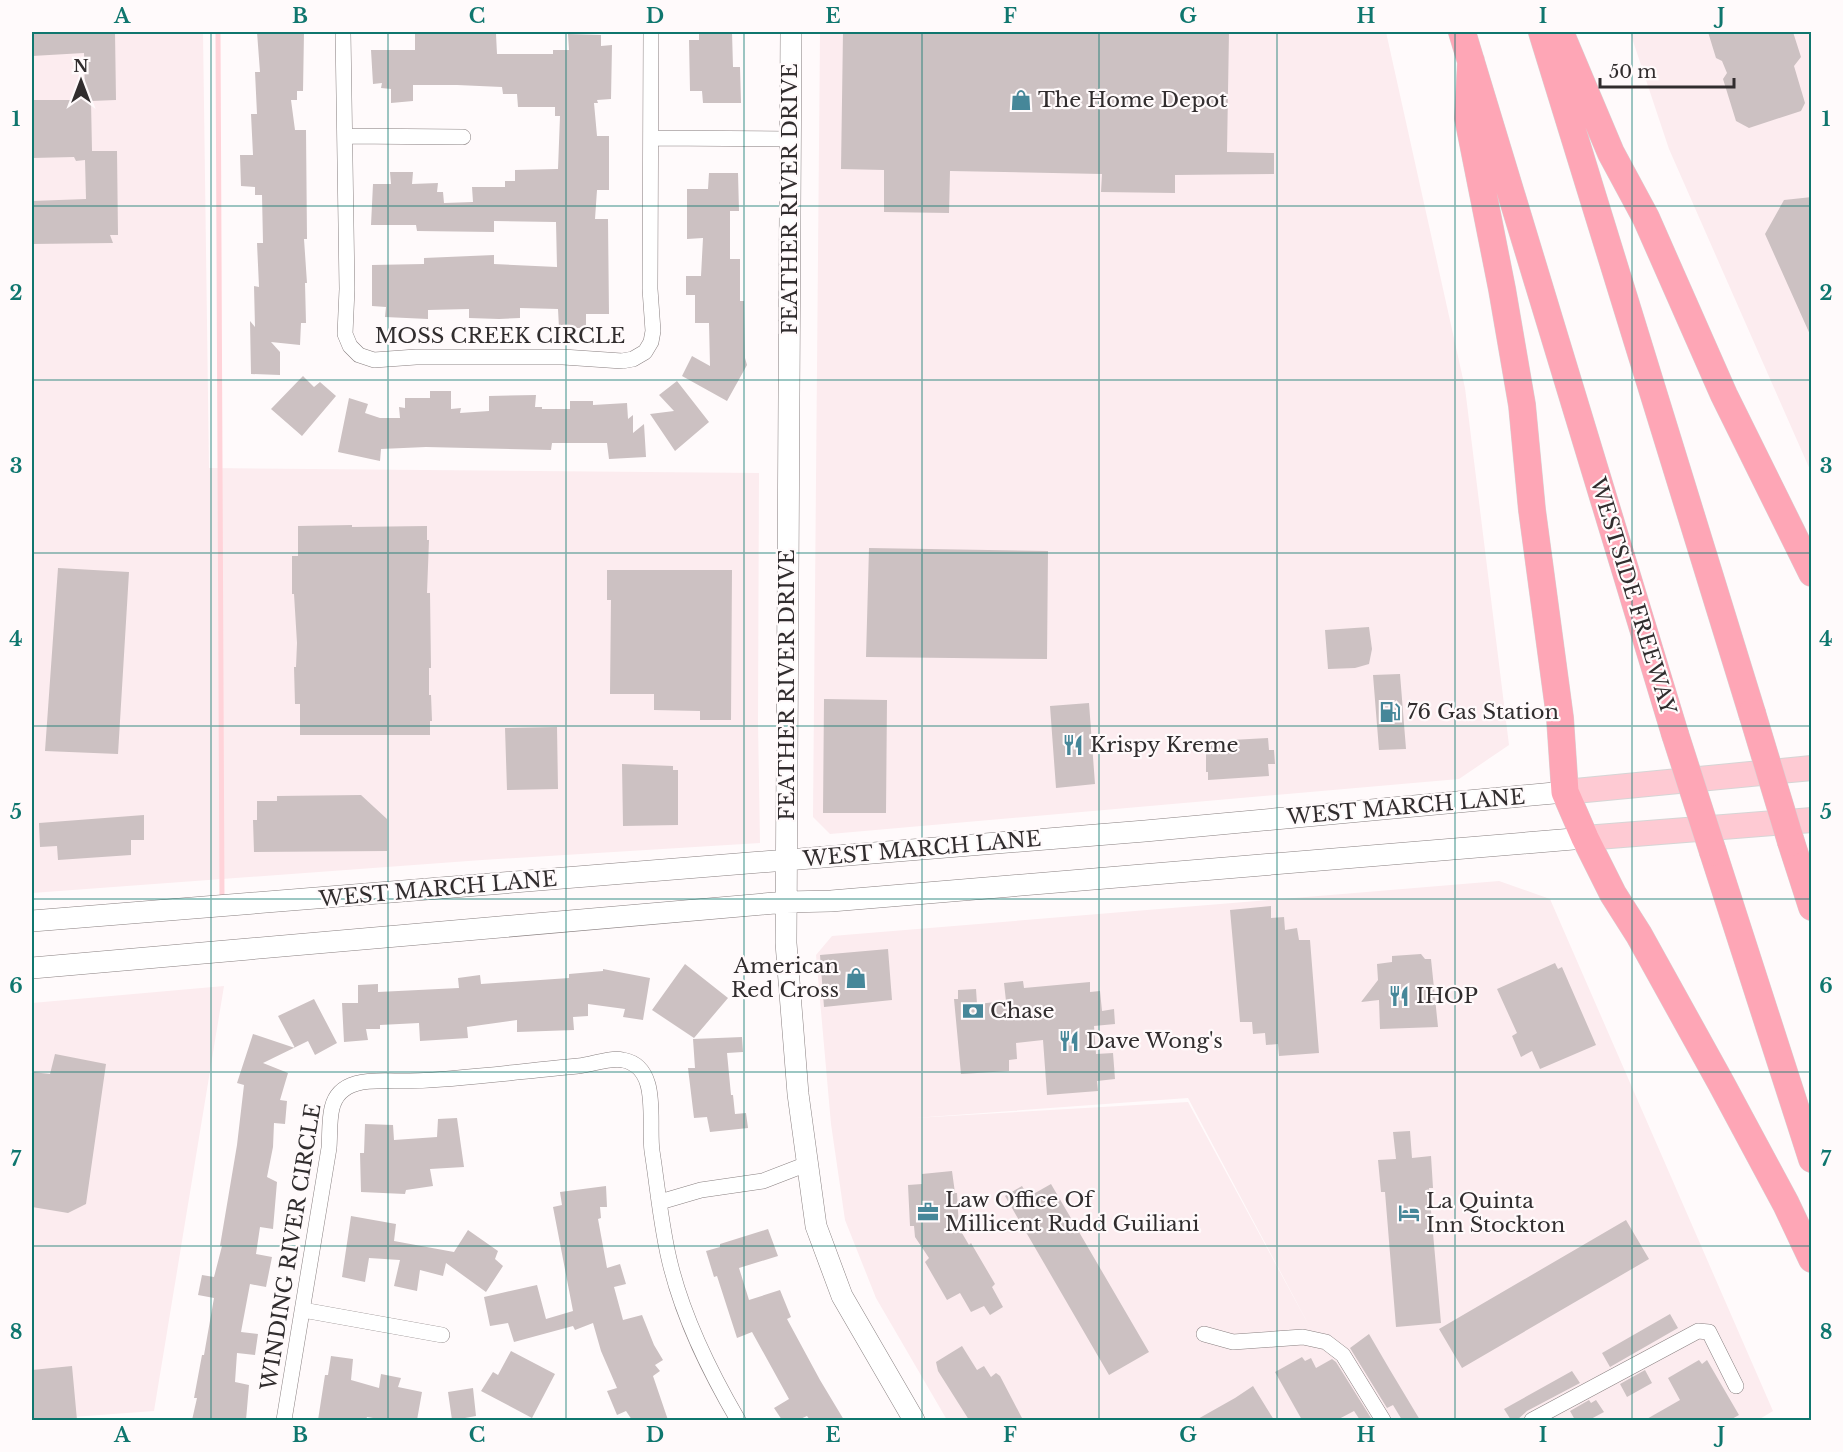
<svg xmlns="http://www.w3.org/2000/svg" width="1843" height="1452" font-family="'Libre Baskerville',serif">
	<style>
		.built { fill: #fcecef; fill-rule: evenodd }
		.lines { fill: none; stroke-linecap: round; stroke-linejoin: round }
		.stream { stroke: #ffd3d9; stroke-width: 5 }
		.building { fill: #ccc1c2 }
		.street-casing { stroke: #898081; stroke-width: 16 }
		.secondary-casing { stroke: #898081; stroke-width: 22 }
		.primary-casing { stroke: #d6d5d5; stroke-width: 26 }
		.highway-casing { stroke: #d6d5d5; stroke-width: 28 }
		.street { stroke: #fff; stroke-width: 15 }
		.secondary { stroke: #fff; stroke-width: 21 }
		.primary { stroke: #fecad3; stroke-width: 24 }
		.highway { stroke: #fea6b6; stroke-width: 27 }
		.highway-bridge-casing { stroke: #d6d5d5; stroke-width: 28; stroke-linecap: butt }
		.highway-bridge { stroke: #fea6b6; stroke-width: 27 }
		.grid { fill: none; stroke: #0f766e; stroke-width: 1.5; stroke-opacity: 0.55 }
		.labels { text-anchor: middle; dominant-baseline: central; stroke-width: 4.5; stroke-linejoin: round; paint-order: stroke }
		.poi-label { font-size: 21px; fill: #312d2e; stroke: #fffafb; text-anchor: start }
		.street-label { font-size: 21px; fill: #312d2e; stroke: #fffafb }
		.neatline { fill: none; stroke: #0f766e; stroke-width: 2 }
		.grid-label { font-size: 20px; text-anchor: middle; font-weight: bold; fill: #0f766e }
	</style>
	<rect width="100%" height="100%" fill="#fffafb"/>
	<path class="built" d="M32,32h171l6,436 550,5 -1,250 2,120 -278,17 -450,33z
		M820,32h566l79,356 44,357 -50,34 -629,55 -17,-17z
		M1630,32h181v440l-142,-323z
		M1499,881l51,18 223,512 -15,9h-811l-71,-122 -31,-78 -14,-96 -15,-169 16,-19zM1188,1098l125,235 -125,-231 -274,16z
		M224,986l-70,425 -122,9v-417z"/>
	<g class="lines">
		<path class="stream" d="M218,32l4,870"/>
	</g>
	<path class="building" d="M32,32h83l1,68 -25,1 1,50h25l1,84h-8l3,8 -81,1v-43l54,-2 -1,-39 -9,1 -2,-4 -42,1v-58h42l1,-5 10,1 -1,-43 -52,3z
		M257,32h47l-1,59h-6v9h-6l4,30h11l1,109h-3l3,44h-2l1,40h-5l-1,22 -29,-3 9,10v23l-29,-1 -1,-53 5,6 -1,-41 5,1 -2,-44h6l-1,-48h-7v-8l-14,-1 -1,-31h13l-2,-41h6l-2,-42h5z
		M699,32h33l1,35h7l1,36h-38l-1,-12h-12l-1,-51h10z
		M843,32h386l-2,120 47,1v21l-99,1v18l-74,-1 1,-18 -152,-3 -1,42 -65,-1v-42l-43,-1z
		M1708,32h85l8,25 -7,9 11,37 -4,8 -52,17 -13,-7 -13,-42 4,-6 -5,-12 -6,-3z
		M415,34h81l1,20h56v-4h16l-1,-16 33,1v11l11,-1 -1,54 -14,1 1,3h-4l3,33h12v54h-12l-2,29h13l1,95h-23v14h-27l-1,-19 -38,-1v10l-21,1 -30,-1v-9l-41,1v9l-43,-2 1,-10 -14,-1v-41l52,-1v-6l70,-3v9l63,3 -1,-45 -62,-1v11l-77,-1 -1,-6h-45l2,-41h18l-1,-12h23l-1,12 26,-1 -1,9h6l1,11 29,-1 -1,-15h33v-6h10v-11l43,-1 2,-53h-5v-9h-37l-1,-13h-14l-1,-7 -45,-2h-44v16l-22,2v-14l-10,-1 1,-5 -9,1 -2,-34h44z
		M709,173h29l1,38h-9v48h10v42h4l1,57 2,7 -20,36 -45,-25 10,-20 18,10 -1,-43h-14v-28h-9v-19h15l2,-38 -16,1v-50h21z
		M1812,197v142l-47,-105 19,-34z
		M303,376l11,11 6,-5 16,14 -34,40 -31,-27z
		M677,381l32,41 -34,29 -25,-37 24,-3 -15,-16z
		M430,391h21v18l10,-1 -1,5 29,-2v-15l47,-1 -1,12h7v2h28v-8h23v4l34,-2 1,16 5,-4v18l11,-9 2,33 -37,2 -2,-16h-55l-1,7 -125,-3 -45,2 -1,12 -42,-9 11,-54 19,6 -3,9 15,5h20l-1,-11 6,1v-10h25z
		M352,525v2l75,-1v14h2l-2,53h3l1,75h-2v27h2l1,26h-2v14h-130v-31h-5l-1,-37h2l1,-24 -3,-49h-2v-38h6v-30z
		M869,548l179,3 -1,108 -181,-2z
		M58,568l71,4 -11,182 -73,-3z
		M607,570h125l-1,150h-31v-9l-46,-1v-16h-44l1,-94h-4z
		M1369,627l3,22 -3,15 -14,4 -27,1 -3,-39z
		M1400,674l6,75 -27,1 -6,-75z
		M824,699l63,1 -1,113h-63z
		M1089,703l6,81 -39,4 -6,-82z
		M557,727l1,62 -51,1 -2,-62z
		M1268,738l1,12h5l1,14h-7l1,12 -61,4v-8h-2v-26l25,-1v-5z
		M622,764l51,2v4h5v55l-55,1z
		M361,795l26,24v32l-133,1 -1,-32h4v-19h20v-5z
		M144,815v25h-13v15l-73,5 -1,-14 -17,1 -1,-24z
		M1271,906v12l13,-1 1,13 12,-2 2,12h11l9,113 -40,3 -1,-12 -12,1 -1,-12 -12,1 -1,-12h-12l-10,-112z
		M888,949l4,51 -68,7 -4,-52z
		M1421,954l4,5h6l7,68 -58,2 -1,-29 -18,2 17,-22 -1,-16 15,-2v-6z
		M1555,963l3,6 4,-2 34,78 -56,24 -8,-18 -11,6 -9,-21 5,-3 -20,-44z
		M685,964l43,34 -34,40 -42,-28z
		M603,969l47,9 -7,42 -20,-3 2,-8 -37,-5v12l-15,1 1,13 -57,2v-12l-50,7 1,11 -48,3 -1,-18 -39,2v4h-14l2,11 -24,2 -2,-39h16v-18l20,-1v8l81,-4 -1,-10 22,-3 1,9 88,-6v-4l34,-3z
		M1023,981l1,7 66,-6v10l10,-1 2,20 12,-2 1,15 -21,2 2,28 17,-1 2,26 -18,2 1,10 -51,4 -4,-55 -27,3 1,16 -8,1v11l-48,3 -7,-75h4v-9l18,-1 1,15 29,-3 -2,-18z
		M314,999l23,44 -22,12 -7,-14 -45,22 25,10 -8,27 7,1 -2,23 -11,-1 -1,24 -6,30 10,5 -4,47 -13,-2 -4,27 16,3 -6,30 -16,-3 -9,48 17,2 -3,21 -18,-2 -2,29 14,3 -3,35h-54l5,-22h-3l8,-43h2l10,-57 -16,-3 4,-20 12,2 8,-31h-2l17,-101 7,-60 -7,-2 16,-49 42,14 -17,-32z
		M742,1037l1,15 -16,1 4,42h2l2,19 11,-1 2,15 -38,4 -3,-15 -13,1 -6,-50h7l-2,-29z
		M55,1054l51,10 -20,140 -18,9 -36,-6v-135l18,2z
		M457,1118l7,49 -34,2 3,17 -27,4 -1,4 -44,-2 -1,-39h4l1,-29 28,1 1,15 43,-3 1,-18z
		M1410,1131l2,27 19,-2 2,32h-4l12,135 -45,4 -11,-135h-4l-3,-32 18,-1 -3,-27z
		M952,1171l3,22h2l2,35 10,17 2,-2 24,41 -3,3 11,20 -13,8 -6,-9 -13,6 -11,-19 -13,7 -22,-38 4,-4 -14,-21 -1,-11h-4l-2,-41 14,-1v-10z
		M1051,1184l98,168 -40,23 -104,-179 17,-10 6,11z
		M606,1186l1,21h-7l1,11 -3,1 9,49 13,-4 6,20 -12,3 9,33 19,-5 12,30 9,15 -8,5 5,6 -7,5 15,44h-36l-6,-9 -9,4 -10,-24 10,-3 -16,-37 -8,-28 -18,7 -2,-4 -59,16 -6,-19 -18,3 -6,-29 53,-12 9,34 27,-8 -20,-104 9,-2 -2,-13z
		M351,1216l45,8 -2,17 60,11 14,-22 30,21 -3,8 8,7 -17,26 -40,-29 -3,13 -23,-6 -3,21 -23,-5 6,-26 -31,-2 -4,24 -23,-5z
		M1626,1220l23,39 -187,109 -23,-39z
		M768,1229l10,27 -39,12 10,32 31,-10 11,27 -4,2 33,61 24,40h-34l-3,-4 -9,4h-16l-8,-12 15,-9 -37,-67 -15,6 -20,-62 -3,1 -8,-26 14,-4v-3z
		M1670,1314l8,14 -68,39 -8,-14z
		M1369,1334l21,36 30,50h-18l-9,-15 -6,3 -37,-60z
		M962,1346l15,24 7,-4 7,11 5,-4 4,3 23,44h-54l-31,-49 -2,-9z
		M511,1351l44,23 -23,44 -51,-27 12,-19 5,3z
		M331,1356l22,3 -2,21 28,8 2,-14 20,4 -3,9 24,5 -5,28h-32l-18,-3 -1,3h-48l7,-45h3z
		M1302,1357l3,4 6,-3 5,10 16,-9 4,3 35,56 -11,2 -6,-9 -17,9h-35l-27,-48z
		M1699,1360l3,4 5,-4 32,55 -9,5h-85l35,-20 -12,-22z
		M72,1366l5,54h-45v-50z
		M1645,1370l7,13 -25,14 -7,-13z
		M1572,1371l8,12 -53,28 -10,9h-6l-7,-11z
		M1253,1386l21,34h-78l39,-22z
		M473,1388l3,28 -11,2v2h-13l-4,-28z
		M1589,1400l2,3 5,-3 8,12 -15,8h-14l-5,-9z"/>
	<g class="lines">
		<defs>
			<path id="street" d="M343,32l4,257 -2,45 5,12 9,9 15,5 42,-3h147l59,4 11,-2 12,-7 6,-10 2,-11 -3,-42 1,-257
				M345,136l118,1
				M651,138l139,1
				M660,1202l41,-12 62,-9 44,-17
				M303,1310l139,25
				M1204,1334l29,8 70,-5 23,5 17,13 40,65
				M284,1420l45,-272c1,-13 0,-28 3,-40 8,-35 52,-26 78,-27 56,-2 112,-10 168,-15 14,-1 31,-9 45,-6 38,7 25,62 29,91 6,38 9,78 19,116 14,55 39,105 67,153
				M1532,1420l166,-89 11,1 27,54"/>
			<path id="secondary" d="M791,32l-5,911 12,151 18,132 26,70 72,124
				M32,921l1113,-90 420,-39
				M32,968l754,-66 45,-1 754,-63"/>
			<path id="primary" d="M1565,792l247,-24
				M1585,838l227,-18"/>
			<path id="highway" d="M1462,32l213,702
				M1542,32l210,681
				M1560,32l51,121 35,65 78,177 88,178
				M1471,61l-3,57 34,171 20,116 10,105 28,208 5,74 20,46 28,56 26,41 82,148 65,121 26,55
				M1791,842l21,65
				M1713,852l99,307"/>
		</defs>
		<use href="#street" class="street-casing"/>
		<use href="#secondary" class="secondary-casing"/>
		<use href="#primary" class="primary-casing"/>
		<use href="#highway" class="highway-casing"/>
		<use href="#street" class="street"/>
		<use href="#secondary" class="secondary"/>
		<use href="#primary" class="primary"/>
		<use href="#highway" class="highway"/>
		<defs>
			<path id="highway-bridge" d="M1752,713l39,129
				M1675,734l38,118"/>
		</defs>
		<use href="#highway-bridge" class="highway-bridge-casing"/>
		<use href="#highway-bridge" class="highway-bridge"/>
	</g>
	<path class="grid" d="M211,32v1388M388,32v1388M566,32v1388M744,32v1388M922,32v1388M1099,32v1388M1277,32v1388M1455,32v1388M1632,32v1388M32,206h1780M32,380h1780M32,553h1780M32,726h1780M32,899h1780M32,1072h1780M32,1246h1780"/>
	<defs>
		<symbol id="shop-bare" viewBox="-9 -9 18 18"><path d="M-5-2.5h2.3a2.7 3.5 0 0 1 5.4 0H5L5.5 6h-11ZM-1.5-2.5h3a1.5 2.3 0 0 0-3 0Z" fill="#468799" stroke="#fffafb" stroke-width="2.5" paint-order="stroke"/></symbol>
		<symbol id="fuel-bare" viewBox="-9 -9 18 18"><path d="M-5.5-6h7V0h2V4h1.3V-2.5L3-4.5l.8-.8L6-3V5H2.5V1h-1V6h-7ZM-4.2-4.7v3.2H.2V-4.7Z" fill="#468799" stroke="#fffafb" stroke-width="2.5" paint-order="stroke"/></symbol>
		<symbol id="restaurant-bare" viewBox="-9 -9 18 18"><path d="M-5-6h1v4h1v-4h1v4h1v-4h1v5L-1.5 .5V6h-2V.5L-5-1ZM5-6V6H3V1.5H1.5Q1.5-4 5-6Z" fill="#468799" stroke="#fffafb" stroke-width="2.5" paint-order="stroke"/></symbol>
		<symbol id="bank-bare" viewBox="-9 -9 18 18"><path d="M-6-4H6V4H-6ZM0-2.3a2.3 2.3 0 1 0 0 4.6a2.3 2.3 0 1 0 0-4.6Z" fill="#468799" stroke="#fffafb" stroke-width="2.5" paint-order="stroke"/></symbol>
		<symbol id="office-bare" viewBox="-9 -9 18 18"><path d="M-6-3h4V-5.5h4V-3h4V5H-6ZM-1-4.5V-3h2v-1.5ZM-6 0V1H6V0Z" fill="#468799" stroke="#fffafb" stroke-width="2.5" paint-order="stroke"/></symbol>
		<symbol id="hotel-bare" viewBox="-9 -9 18 18"><path d="M-6-4.5h1.5V1H6V5H4.5V3h-9V5H-6ZM-4 0a1.8 1.8 0 1 1 3.6 0ZM.5 0V-2.5h3Q6-2.5 6 0Z" fill="#468799" stroke="#fffafb" stroke-width="2.5" paint-order="stroke"/></symbol>
	</defs>
	<g fill-rule="evenodd">
		<use href="#shop-bare" x="1006" y="85" width="30" height="30"/>
		<use href="#fuel-bare" x="1375" y="697" width="30" height="30"/>
		<use href="#restaurant-bare" x="1058" y="730" width="30" height="30"/>
		<use href="#shop-bare" x="841" y="963" width="30" height="30"/>
		<use href="#restaurant-bare" x="1384" y="981" width="30" height="30"/>
		<use href="#bank-bare" x="958" y="996" width="30" height="30"/>
		<use href="#restaurant-bare" x="1054" y="1026" width="30" height="30"/>
		<use href="#office-bare" x="913" y="1197" width="30" height="30"/>
		<use href="#hotel-bare" x="1394" y="1198" width="30" height="30"/>
	</g>
	<g class="labels">
		<g class="poi-label">
			<text x="1038" y="100">The Home Depot</text>
			<text x="1407" y="712">76 Gas Station</text>
			<text x="1090" y="745">Krispy Kreme</text>
			<text x="839" y="966" text-anchor="end">American<tspan x="839" dy="24">Red Cross</tspan></text>
			<text x="1416" y="996">IHOP</text>
			<text x="990" y="1011">Chase</text>
			<text x="1086" y="1041">Dave Wong's</text>
			<text x="945" y="1200">Law Office Of<tspan x="945" dy="24">Millicent Rudd Guiliani</tspan></text>
			<text x="1426" y="1201">La Quinta<tspan x="1426" dy="24">Inn Stockton</tspan></text>
		</g>
		<g class="street-label">
			<text transform="translate(790 199) rotate(-90)">FEATHER RIVER DRIVE</text>
			<text x="500" y="336">MOSS CREEK CIRCLE</text>
			<text transform="translate(1633 596) rotate(73)">WESTSIDE FREEWAY</text>
			<text transform="translate(787 685) rotate(-90)">FEATHER RIVER DRIVE</text>
			<text transform="translate(1406 807) rotate(-5)">WEST MARCH LANE</text>
			<text transform="translate(922 849) rotate(-5)">WEST MARCH LANE</text>
			<text transform="translate(438 889) rotate(-5)">WEST MARCH LANE</text>
			<text transform="translate(291 1247) rotate(-81)">WINDING RIVER CIRCLE</text>
		</g>
	</g>
	<rect width="1843" height="1452" fill="none" stroke="#fffafb" stroke-width="66"/>
	<g transform="translate(81 81)" stroke="#fffafb" stroke-width="4.5" paint-order="stroke">
	<path d="M0-4.5L10 22L0 15L-10 22Z" fill="#312d2e"/>
	<text y="-9" font-size="16" font-weight="bold" text-anchor="middle" fill="#312d2e">N</text>
	</g>
	<path d="M1600 78v9h134v-9" fill="none" stroke="#312d2e" stroke-width="3"/>
	<text x="1609" y="78" font-size="18" fill="#312d2e" stroke="#fffafb" stroke-width="4.5" paint-order="stroke">50 m</text>
	<rect x="33" y="33" width="1777" height="1386" class="neatline"/>
	<g class="grid-label">
		<text x="122" y="23">A</text>
		<text x="300" y="23">B</text>
		<text x="477" y="23">C</text>
		<text x="655" y="23">D</text>
		<text x="833" y="23">E</text>
		<text x="1010" y="23">F</text>
		<text x="1188" y="23">G</text>
		<text x="1366" y="23">H</text>
		<text x="1543" y="23">I</text>
		<text x="1721" y="23">J</text>
		<text x="16" y="126">1</text>
		<text x="1826" y="126">1</text>
		<text x="16" y="300">2</text>
		<text x="1826" y="300">2</text>
		<text x="16" y="473">3</text>
		<text x="1826" y="473">3</text>
		<text x="16" y="646">4</text>
		<text x="1826" y="646">4</text>
		<text x="16" y="819">5</text>
		<text x="1826" y="819">5</text>
		<text x="16" y="993">6</text>
		<text x="1826" y="993">6</text>
		<text x="16" y="1166">7</text>
		<text x="1826" y="1166">7</text>
		<text x="16" y="1339">8</text>
		<text x="1826" y="1339">8</text>
		<text x="122" y="1442">A</text>
		<text x="300" y="1442">B</text>
		<text x="477" y="1442">C</text>
		<text x="655" y="1442">D</text>
		<text x="833" y="1442">E</text>
		<text x="1010" y="1442">F</text>
		<text x="1188" y="1442">G</text>
		<text x="1366" y="1442">H</text>
		<text x="1543" y="1442">I</text>
		<text x="1721" y="1442">J</text>
	</g>
</svg>
